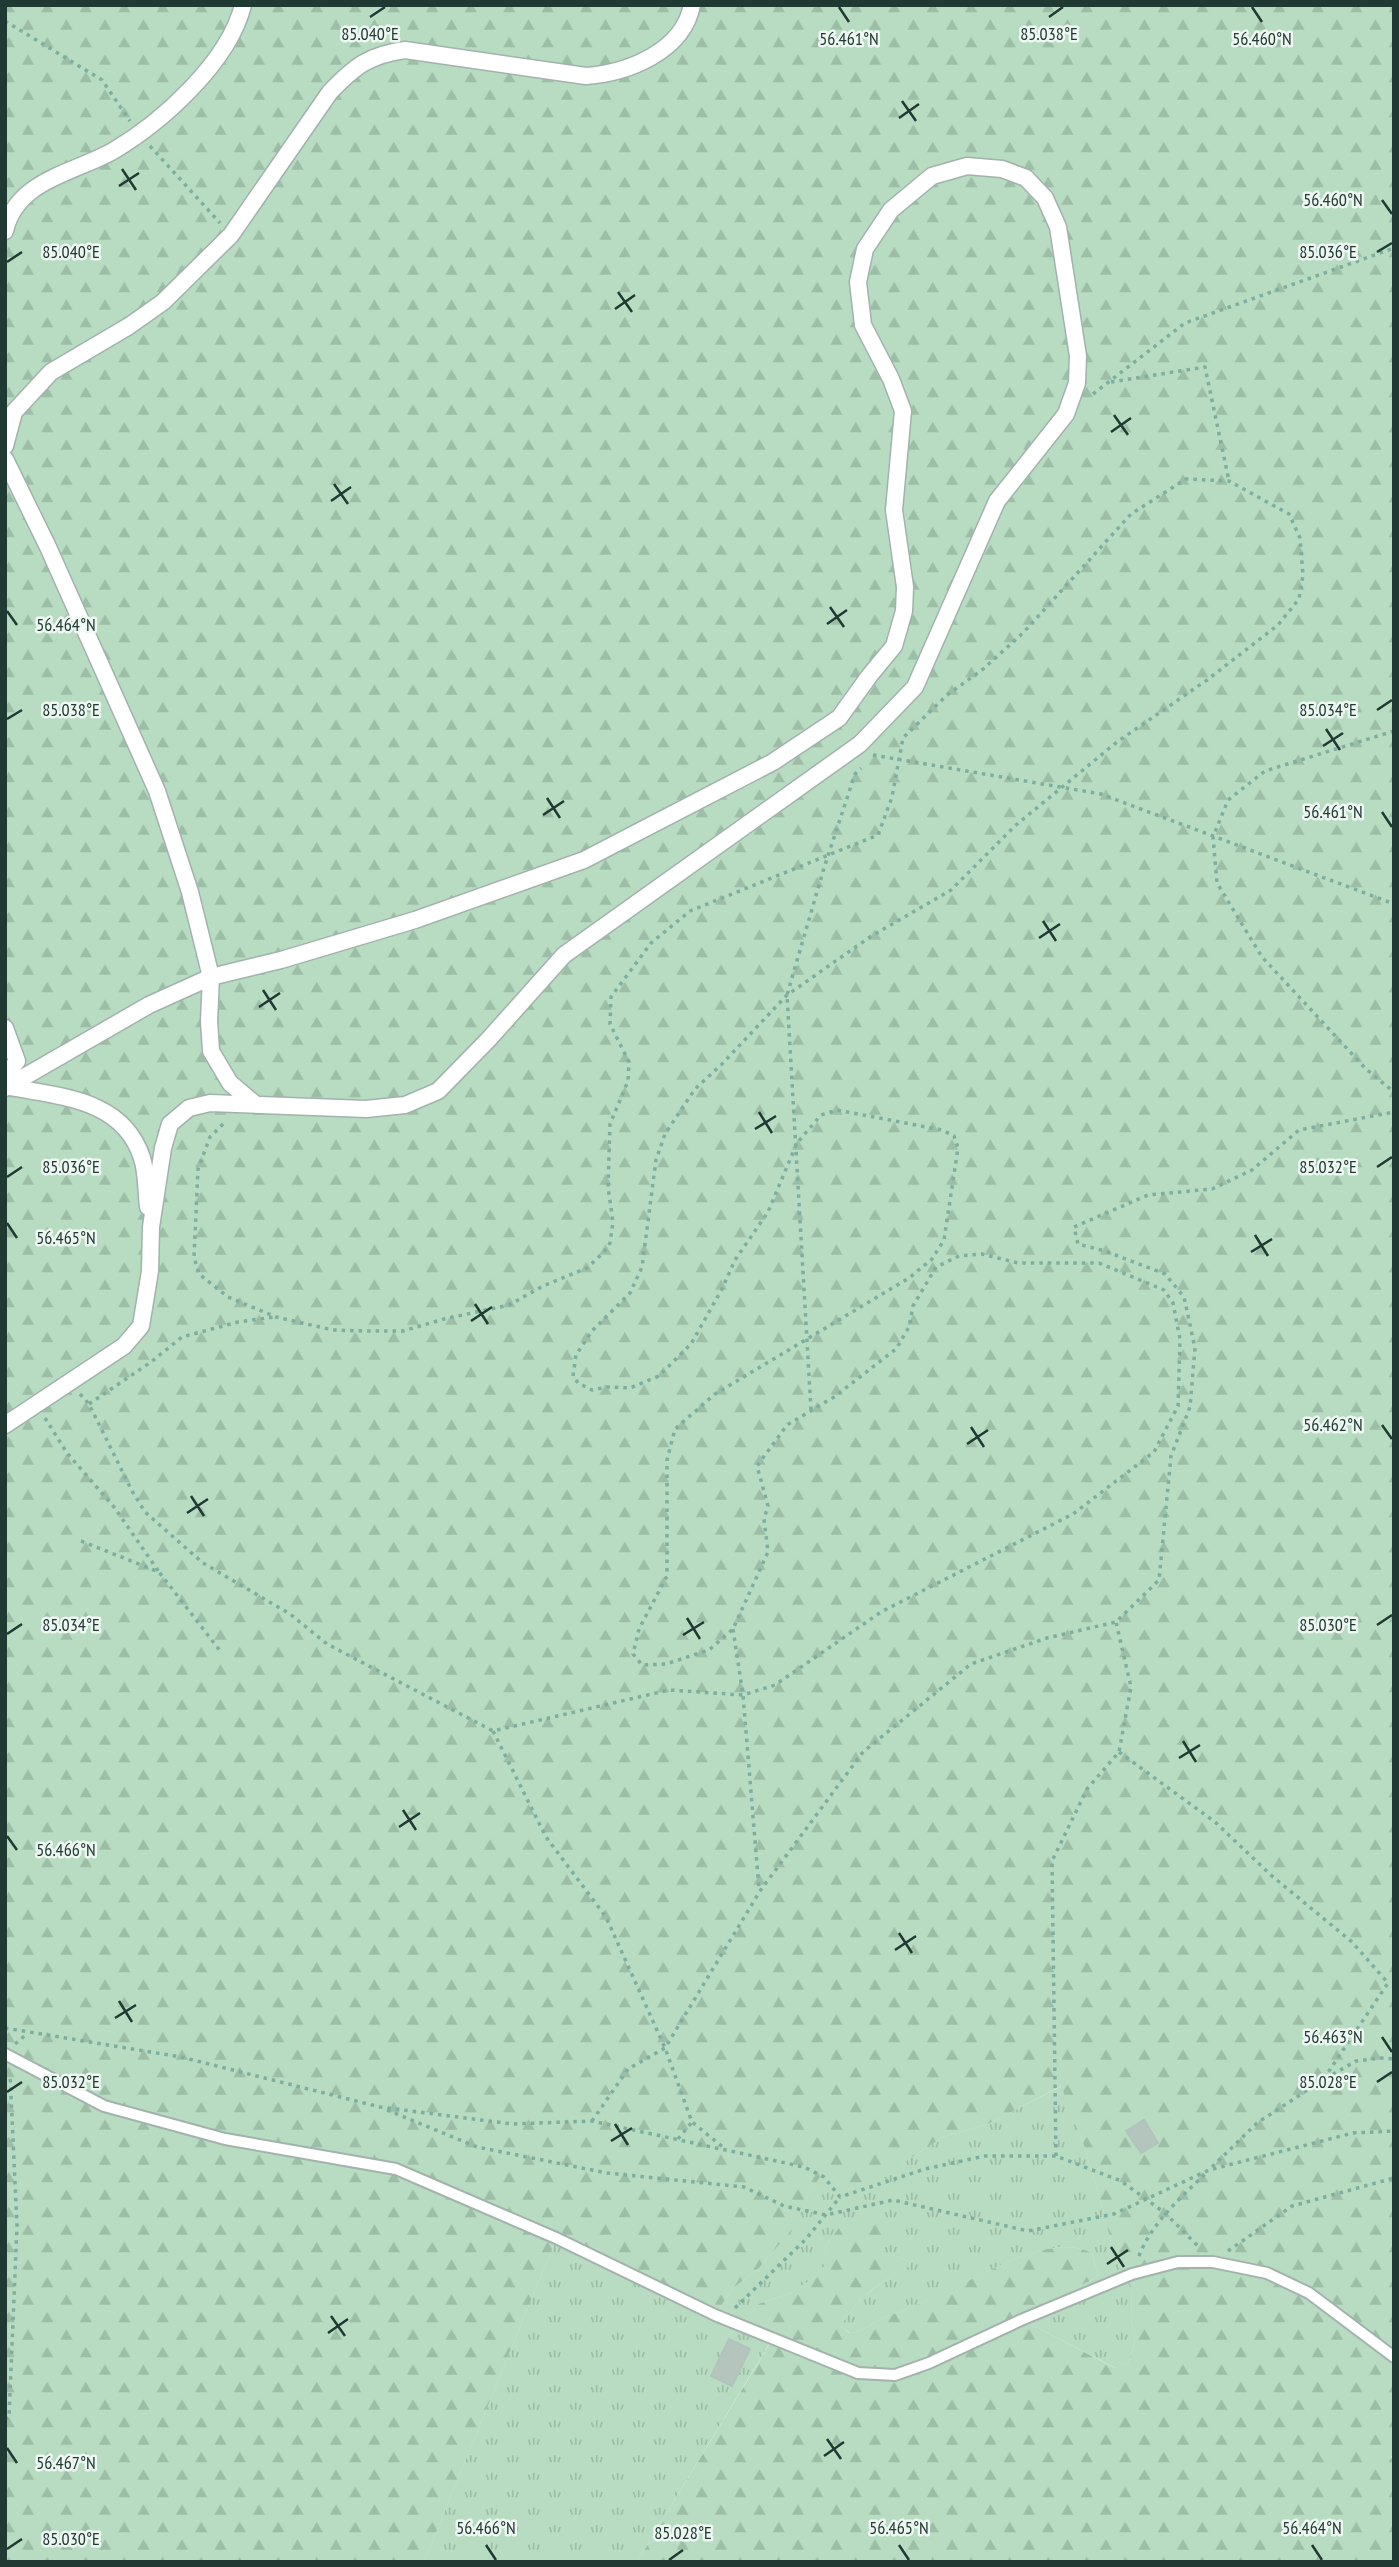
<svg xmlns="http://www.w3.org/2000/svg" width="1399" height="2567" font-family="'PT Sans Narrow',sans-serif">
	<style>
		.grass { fill: url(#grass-tufts) }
		.forest { fill: url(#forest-firs); fill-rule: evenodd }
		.building { fill: #b4c5be; stroke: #b1c4bc; stroke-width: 2 }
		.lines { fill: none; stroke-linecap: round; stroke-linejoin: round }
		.service-casing { stroke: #a2b2ac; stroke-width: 14 }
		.pedestrian-casing { stroke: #a2b2ac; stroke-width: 19 }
		.path { stroke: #7eaea0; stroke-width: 3.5; stroke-dasharray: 3.5 5; stroke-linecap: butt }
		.service { stroke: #fff; stroke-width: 10 }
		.pedestrian { stroke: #fff; stroke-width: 16 }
		.ticks { fill: none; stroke: #203a33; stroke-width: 2.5 }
		.ticks-label { font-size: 18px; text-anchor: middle; fill: #203a33; stroke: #eff7f3; stroke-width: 5; stroke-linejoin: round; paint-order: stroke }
	</style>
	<defs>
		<pattern id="grass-tufts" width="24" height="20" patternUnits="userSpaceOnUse" patternTransform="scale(1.75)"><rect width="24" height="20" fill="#b7dcc1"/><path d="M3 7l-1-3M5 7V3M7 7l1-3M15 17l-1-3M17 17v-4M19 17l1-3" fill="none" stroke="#9dbea6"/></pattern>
		<pattern id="forest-firs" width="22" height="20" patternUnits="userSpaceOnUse" patternTransform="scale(1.75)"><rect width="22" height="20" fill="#b7dcc1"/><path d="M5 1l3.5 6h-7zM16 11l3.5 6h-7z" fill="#9dbea6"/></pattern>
	</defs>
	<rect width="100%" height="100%" fill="#dfeae5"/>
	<path class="grass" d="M1062,2086l20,53 21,70 10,42 19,41 -1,24 4,28 -7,19 -12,5 -82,-42 -7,-16 67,-31 4,-4 -6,-22c-44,-21 -109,22 -149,41 -20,9 -40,16 -60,24 -13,6 -19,14 -33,15l-9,-7c11,-20 27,-35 47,-47 8,-5 16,-8 23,-16l-11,-6 -14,-1 -3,-11 -38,-26 -20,28 2,17 -14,15 -22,14 -33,11 -14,21 -28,-11 16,-25 27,-21 16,-19 48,-78 17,13 63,-21 40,-26 45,-13z
		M556,2239l216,100 -135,223h-213z"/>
	<path class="forest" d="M5,5h1389v2448l-3,4 3,7v98h-757l135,-222 -51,-21 -165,-80 -132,323h-419zM1061,2086l21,53 21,70 10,42 19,41 -1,24 4,28 -7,19 -13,5 -81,-42 -7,-15 67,-32 4,-4 -6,-22c-44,-21 -109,22 -150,41 -19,9 -39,16 -59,24 -13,6 -19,14 -34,15l-8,-7c11,-20 28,-36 47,-47 9,-5 16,-8 23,-16l-11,-6 -14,-2 -3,-10 7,-16 -14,-13 -31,3 -20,28 1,17 -13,15 -22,14 -33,11 -14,21 -28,-11 16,-25 27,-21 34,-40 14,-31 16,-25 17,12h17l46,-21 40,-26 45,-13z"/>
	<path class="building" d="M1144,2120l14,23 -17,10 -15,-22z
		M729,2339l21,10 -18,37 -21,-10z"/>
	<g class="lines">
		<defs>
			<path id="service" d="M5,2054l99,52 121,33 171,30 160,69 159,77 143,58 37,2 34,-12 92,-43 111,-46 46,-12h35l54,11 42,20 85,64"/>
			<path id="pedestrian" d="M5,231c11,-51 69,-58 108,-80 49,-29 116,-89 130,-146
				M5,446l9,-34 37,-40 78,-46 34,-24 68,-67 99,-143c25,-26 39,-37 75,-42l181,26c41,-3 97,-24 106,-71
				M5,459l43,88 109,244 33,101 21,85 -2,44 2,30 19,32 25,21
				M5,1028l12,33 -12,16
				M10,1087c51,10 113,12 132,71 5,15 4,34 6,49
				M5,1088l144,-83 62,-28 70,-17 134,-40 169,-60 189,-98 66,-44 31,-43 24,-29 10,-35 1,-24 -11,-77 9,-99 -12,-32 -28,-54 -5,-43 7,-33 26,-39 41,-34 35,-10 35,3 24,9 19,20 13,29 20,129 -1,27 -11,31 -69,87 -82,186 -55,57 -296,211 -76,85 -50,51 -33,14 -39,4 -156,-6 -21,5 -19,16 -7,24 -12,79 -1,44 -9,55 -17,20 -119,79"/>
		</defs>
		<use href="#service" class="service-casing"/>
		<use href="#pedestrian" class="pedestrian-casing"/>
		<path class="path" d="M5,21l97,59 28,41
			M150,146l70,77
			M1111,382l94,-15 24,114
			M1093,394l92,-71 209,-75
			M1394,731l-129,40 -37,29 -15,37 4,46 45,74 104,112 28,23
			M873,755l228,39 293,110
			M80,1394l9,10 43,87 13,21 58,51 87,51 37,30 166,87 176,-41 74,5 32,-10 106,-73 192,-98 81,-62 24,-46 2,-67 -7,-36 -9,-13 -65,-27h-81l-36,-9 -23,2 -23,11 -23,39 -4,21 -13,22 -62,48 -47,28 -30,41 11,40 -4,13 4,33 -35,77 -24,21 -43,14 -24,1 -9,-11 6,-25 28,-53v-116l8,-31 40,-35 194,-116 23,-19 12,-19 14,-92 -4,-12 -12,-6 -105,-20 -16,5 -24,28 -29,69 -33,48 -13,29 -31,55 -32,32 -29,12 -23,-1 -15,3 -14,-7 -5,-7 3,-21 16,-24 38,-38 12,-26 14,-107 9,-26 30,-45 27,-25 65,-69 83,-58 81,-47 65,-65 101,-83 90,-62 71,-55 21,-26 4,-24 -3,-37 -11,-24 -60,-33 -43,-2 -55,35 -108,119 -41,37 -35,25 -44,43 -11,59 -14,38 -188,76 -39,32 -40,54 -1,27 19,38 -1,19 -18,43 -2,63 5,35 -3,21 -6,9 -17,16 -44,18 -34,19 -65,14 -41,12h-39l-31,-1 -57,-13 -48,-20 -29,-23 -5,-17 4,-88 12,-32 16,-16
			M89,1404l62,-42 31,-25 56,-15 36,-5
			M811,1410l-24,-415 37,-127 31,-94 6,-6
			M45,1418l22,35 47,54 45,65
			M81,1541l78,31 62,80
			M733,1629l10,66 16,194
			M493,1731l53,106 60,80 59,131 27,74 32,26
			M1119,1752l96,70 57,54 80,66 36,41 -65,97
			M5,2028l176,29 199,50 132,17 80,-3 212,46 20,10 16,20 85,-28 60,-13h71l65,25 44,32 34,34
			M15,2044l13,-11
			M387,2110l90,37 130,26 137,14 40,19 42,9 67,-15 135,31 86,-17 95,-44 144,-37 41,-2
			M592,2121l36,-52 37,-21 95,-157 103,-139 108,-88 76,-26 69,-16 43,-42 12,-124 19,-49 5,-59 -11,-51 -19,-23 -60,-23 -27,-7 -4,-17 74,-32 64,-6 40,-19 47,-40 95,-18
			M678,2139l14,-17
			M1056,2156l-4,-295 35,-72 32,-37 12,-65 -15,-65
			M1212,2167l45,-44 66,-43 33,-19 25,-3 13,1
			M1228,2251l64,-45 102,-28
			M1139,2256c13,-34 42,-58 67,-83
			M735,2308l71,-69 34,-42
			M5,2419l4,-1 8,-192 -7,-152"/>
		<use href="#service" class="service"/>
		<use href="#pedestrian" class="pedestrian"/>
	</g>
	<path class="ticks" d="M839,7l10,15M1252,7l10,15M370,17l15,-10M1049,17l14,-10M902,101l14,20M899,118l20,-14M122,169l14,21M119,186l20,-13M1382,200l10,14M1377,252l15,-9M7,262l15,-10M618,292l14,20M615,309l20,-14M1114,415l14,20M1111,432l20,-14M334,484l14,20M331,501l20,-14M830,607l14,20M7,611l10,14M827,624l20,-14M1377,710l15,-10M7,719l15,-9M1326,729l14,21M1323,746l20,-13M547,798l13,20M1382,812l10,15M543,815l21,-14M1043,921l13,20M1039,938l21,-14M263,990l13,20M259,1007l21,-14M759,1112l13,21M755,1129l21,-13M1377,1167l15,-10M7,1177l15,-10M7,1223l10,15M1255,1235l13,21M1251,1252l21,-13M475,1304l13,20M471,1321l21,-14M1382,1425l10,14M971,1427l13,20M967,1444l21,-14M191,1496l13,20M187,1513l21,-14M687,1618l13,21M1377,1625l15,-10M7,1634l15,-10M683,1635l21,-13M1183,1741l13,21M1179,1758l21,-13M403,1810l13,20M399,1827l21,-14M7,1836l10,14M899,1933l13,20M895,1950l21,-14M119,2001l13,21M115,2018l21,-13M1382,2037l10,15M1377,2082l15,-10M7,2092l15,-10M615,2124l13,21M611,2141l21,-13M1111,2247l13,20M1107,2264l21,-14M331,2316l14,20M328,2333l20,-14M827,2439l14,20M7,2448l10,15M824,2456l20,-14M486,2545l10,15M899,2545l10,15M1312,2545l10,15M7,2549l15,-10M669,2560l14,-10"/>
	<g class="ticks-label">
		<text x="370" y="40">85.040°E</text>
		<text x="1049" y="40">85.038°E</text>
		<text x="849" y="45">56.461°N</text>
		<text x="1262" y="45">56.460°N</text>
		<text x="1333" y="206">56.460°N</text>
		<text x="71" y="258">85.040°E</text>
		<text x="1328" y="258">85.036°E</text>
		<text x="66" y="631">56.464°N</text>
		<text x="71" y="716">85.038°E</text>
		<text x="1328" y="716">85.034°E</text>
		<text x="1333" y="818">56.461°N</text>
		<text x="71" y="1173">85.036°E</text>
		<text x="1328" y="1173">85.032°E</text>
		<text x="66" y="1244">56.465°N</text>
		<text x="1333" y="1431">56.462°N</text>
		<text x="71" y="1631">85.034°E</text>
		<text x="1328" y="1631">85.030°E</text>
		<text x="66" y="1856">56.466°N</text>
		<text x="1333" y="2043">56.463°N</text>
		<text x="71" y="2088">85.032°E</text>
		<text x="1328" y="2088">85.028°E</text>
		<text x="66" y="2469">56.467°N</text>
		<text x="486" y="2534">56.466°N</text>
		<text x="899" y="2534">56.465°N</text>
		<text x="1312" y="2534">56.464°N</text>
		<text x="683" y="2539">85.028°E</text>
		<text x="71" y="2545">85.030°E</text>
	</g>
	<rect width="1399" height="2567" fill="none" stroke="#203a33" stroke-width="14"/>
</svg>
